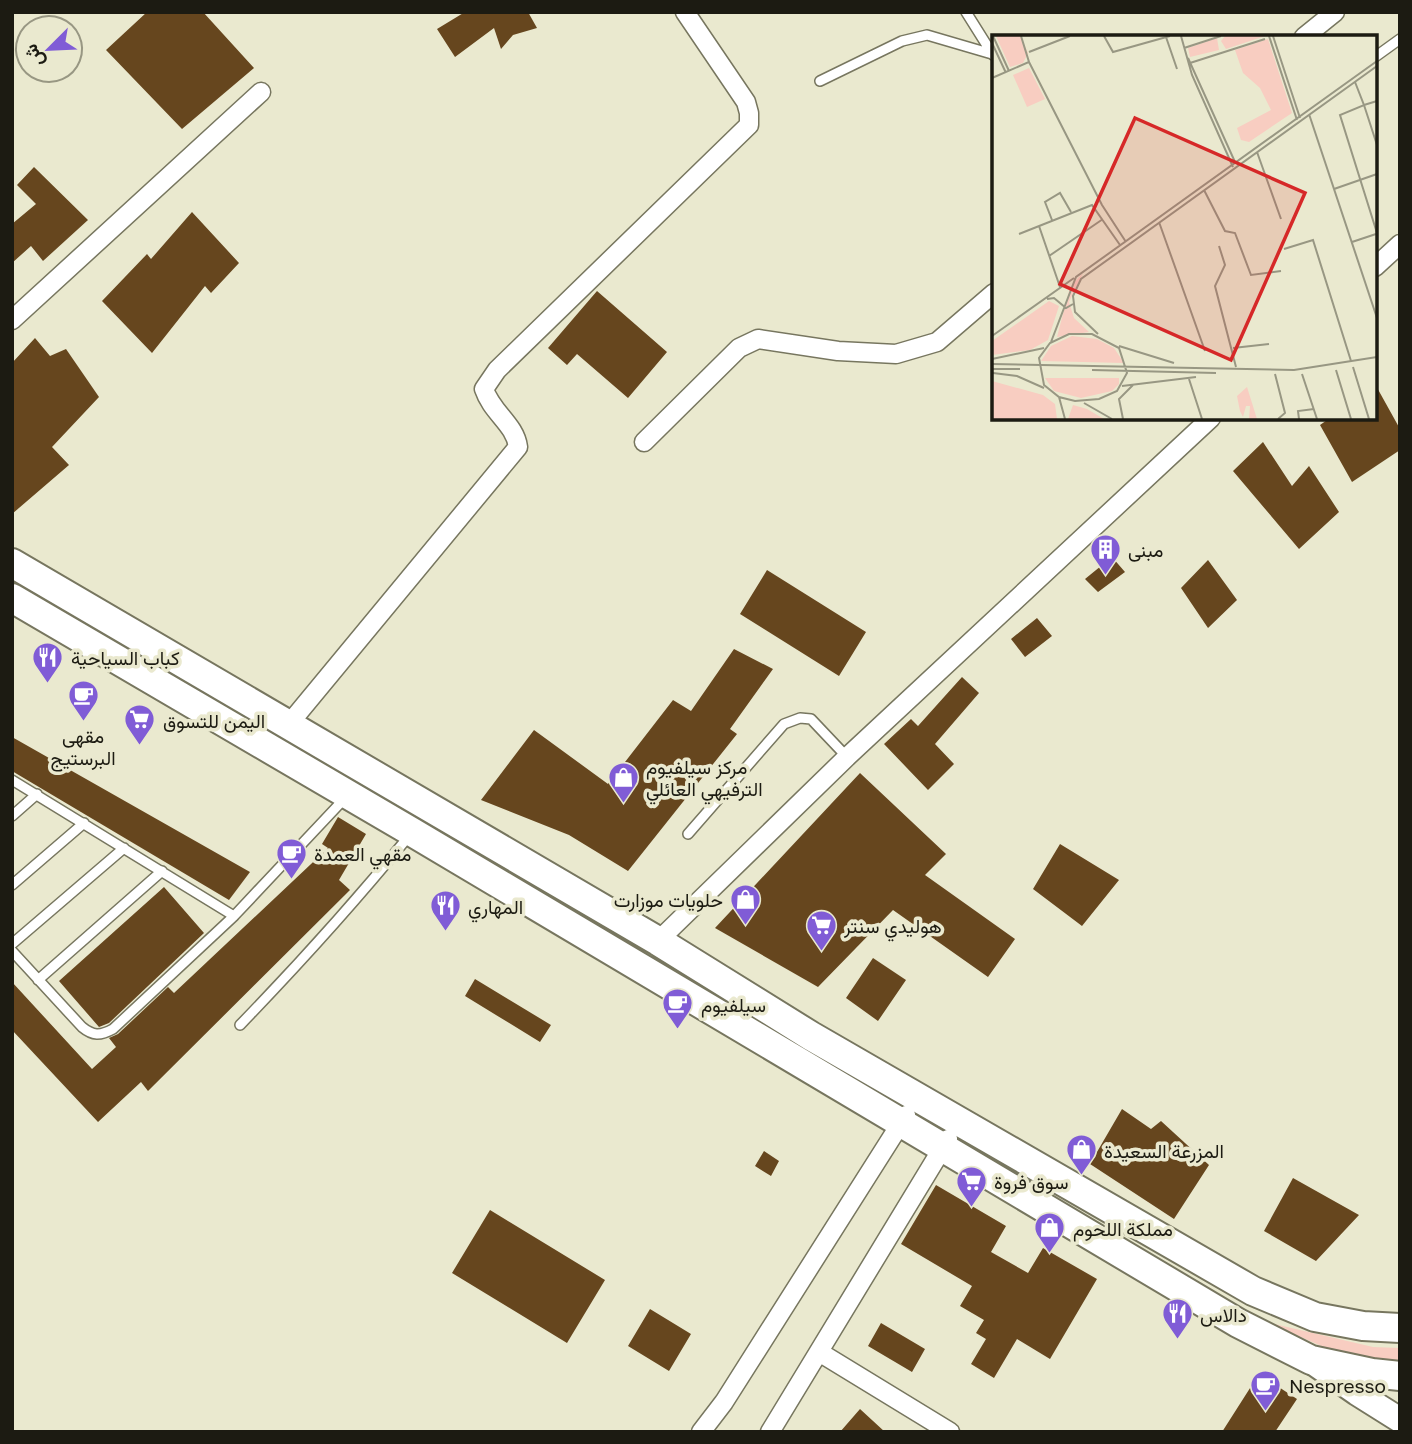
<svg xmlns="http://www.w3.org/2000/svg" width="1412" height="1444" font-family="'Golos Text',Vazirmatn,sans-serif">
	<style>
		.green { fill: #f8cdc1 }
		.building { fill: #66461e }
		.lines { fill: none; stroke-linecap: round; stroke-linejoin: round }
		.lane-casing { stroke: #77765f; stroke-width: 12 }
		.street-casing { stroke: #77765f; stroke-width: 21 }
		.secondary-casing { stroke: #77765f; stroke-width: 28 }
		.primary-casing { stroke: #77765f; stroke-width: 32 }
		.lane { stroke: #fff; stroke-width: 9 }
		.street { stroke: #fff; stroke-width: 18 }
		.secondary { stroke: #fff; stroke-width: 24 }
		.primary { stroke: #fff; stroke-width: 28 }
		.labels { text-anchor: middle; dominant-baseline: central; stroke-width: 7; stroke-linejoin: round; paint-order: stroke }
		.poi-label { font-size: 19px; fill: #1c1b12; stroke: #eae9cf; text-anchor: start }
		.inset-road { fill: none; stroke: #989783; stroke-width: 2 }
		.view { fill: #d62828; fill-opacity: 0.15; stroke: #d62828; stroke-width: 3.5 }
		.inset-edge { fill: none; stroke: #1c1b12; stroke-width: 3.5 }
	</style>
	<rect width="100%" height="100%" fill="#eae9cf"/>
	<path class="green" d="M1266,1322l107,25 27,1v19l-53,-10z"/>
	<path class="building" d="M147,12h56l51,56 -72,61 -76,-79z
		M465,12h63l9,16 -24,7 -12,14 -7,-21 -39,29 -18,-28z
		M34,167l54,53 -45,41 -12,-15 -19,17v-39l24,-20 -19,-19z
		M192,212l47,51 -28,30 -6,-7 -53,67 -50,-52 45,-47 4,5z
		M597,291l70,61 -39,46 -51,-44 -10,11 -19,-17z
		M35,338l15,18 16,-7 33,48 -47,50 17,18 -57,49v-151z
		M1375,384l25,45v21l-48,32 -32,-57 10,-7h45z
		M1263,442l29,44 17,-20 30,46 -40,37 -66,-78z
		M1112,557l13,15 -27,20 -13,-13z
		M1208,560l29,40 -29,28 -27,-40z
		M767,570l99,62 -27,44 -99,-62z
		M1037,618l15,18 -27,21 -14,-18z
		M734,649l39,20 -43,60 7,5 -109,137 -59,-36 -88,-35 53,-70 74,54 65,-84 18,11z
		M962,677l17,16 -44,51 19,20 -26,26 -44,-46 27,-25 7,7z
		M12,737l238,135 -21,28 -217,-129z
		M860,773l86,81 -21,21 90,64 -27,38 -95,-67 -75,77 -103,-59z
		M338,817l28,17 -27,46 11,10 -202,201 -7,-9 -43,40 -86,-92v-48l80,87 24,-22 -7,-9 9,-4 50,-47 6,6 154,-145 -6,-4z
		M1060,844l59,36 -37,46 -49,-37z
		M164,887l40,46 -95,90 -10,4 -40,-46z
		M873,958l33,22 -28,41 -32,-23z
		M475,979l76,46 -11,17 -75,-46z
		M1122,1109l29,20 10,-8 48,44 -35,54 -84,-55z
		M764,1151l15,10 -8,15 -16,-10z
		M1293,1178l66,37 -43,46 -52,-30z
		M936,1185l70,41 -15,26 37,21 15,-25 54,31 -47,80 -33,-20 -23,39 -23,-14 15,-25 -10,-6 8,-13 -24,-14 12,-20 -71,-42z
		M490,1210l115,70 -38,63 -115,-70z
		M650,1309l41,25 -22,37 -41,-25z
		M881,1323l44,26 -13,23 -44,-26z
		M1259,1374l38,25 -22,33h-53z
		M860,1409l25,23h-45z"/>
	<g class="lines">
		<defs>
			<path id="lane" d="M966,12l27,43
				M1375,57l25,-18
				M820,81l82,-40 25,-6 65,19
				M12,780l222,136 112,-119
				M12,816l25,-22
				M688,834l96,-110 16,-6 11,1 36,38
				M12,885l72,-62
				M12,944l112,-96
				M12,951l70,76c11,9 18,9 31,2l121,-113
				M38,980l124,-109
				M240,1025c59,-61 115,-123 169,-189"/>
			<path id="street" d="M1304,37l31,-25
				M1375,267l25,-23
				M12,320l249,-228
				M644,442l95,-94 19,-9 80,12 58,3 41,-12 57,-49
				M289,724l229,-277c-3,-23 -26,-34 -34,-58l13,-19 252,-245v-12l-3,-11 -61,-90
				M658,941l189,-184 364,-339
				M819,1352l131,80
				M701,1432l23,-30 182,-287
				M770,1432l178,-293"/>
			<path id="secondary" d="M1311,1361l46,32 43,27"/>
			<path id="primary" d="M12,563l646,378 153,95 442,255 62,26 48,9 37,2
				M12,598l400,234 826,491 73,37 61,13 28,3"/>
		</defs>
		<use href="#lane" class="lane-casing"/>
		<use href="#street" class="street-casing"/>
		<use href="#secondary" class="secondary-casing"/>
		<use href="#primary" class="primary-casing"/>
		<use href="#lane" class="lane"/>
		<use href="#street" class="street"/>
		<use href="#secondary" class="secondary"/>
		<use href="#primary" class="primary"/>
	</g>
	<defs>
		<symbol id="building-pin" viewBox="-11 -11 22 30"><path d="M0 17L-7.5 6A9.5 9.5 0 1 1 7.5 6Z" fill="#805cd6" stroke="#eae9cf"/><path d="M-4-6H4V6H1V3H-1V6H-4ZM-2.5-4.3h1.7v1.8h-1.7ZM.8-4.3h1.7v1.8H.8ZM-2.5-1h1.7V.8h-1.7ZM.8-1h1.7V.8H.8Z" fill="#fff"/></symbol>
		<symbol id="restaurant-pin" viewBox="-11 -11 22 30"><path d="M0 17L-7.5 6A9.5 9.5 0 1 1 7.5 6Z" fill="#805cd6" stroke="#eae9cf"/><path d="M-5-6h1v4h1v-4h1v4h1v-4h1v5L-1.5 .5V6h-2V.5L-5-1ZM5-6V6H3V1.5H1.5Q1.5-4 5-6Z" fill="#fff"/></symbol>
		<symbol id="cafe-pin" viewBox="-11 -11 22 30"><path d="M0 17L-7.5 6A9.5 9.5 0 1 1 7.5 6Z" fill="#805cd6" stroke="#eae9cf"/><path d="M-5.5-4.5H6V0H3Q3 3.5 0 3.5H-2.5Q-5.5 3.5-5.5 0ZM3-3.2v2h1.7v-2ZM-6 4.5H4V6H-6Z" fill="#fff"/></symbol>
		<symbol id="supermarket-pin" viewBox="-11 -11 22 30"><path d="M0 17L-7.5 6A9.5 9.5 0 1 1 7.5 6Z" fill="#805cd6" stroke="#eae9cf"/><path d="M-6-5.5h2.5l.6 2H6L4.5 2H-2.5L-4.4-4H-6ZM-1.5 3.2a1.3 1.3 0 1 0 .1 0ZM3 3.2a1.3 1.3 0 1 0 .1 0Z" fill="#fff"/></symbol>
		<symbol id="shop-pin" viewBox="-11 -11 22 30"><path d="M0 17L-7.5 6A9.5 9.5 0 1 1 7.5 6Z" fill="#805cd6" stroke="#eae9cf"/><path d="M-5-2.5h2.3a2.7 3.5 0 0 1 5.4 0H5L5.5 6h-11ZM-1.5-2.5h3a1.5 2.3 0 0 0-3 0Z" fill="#fff"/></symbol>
	</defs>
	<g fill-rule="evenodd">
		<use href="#building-pin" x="1088" y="532" width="35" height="47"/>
		<use href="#restaurant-pin" x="30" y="640" width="35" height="47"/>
		<use href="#cafe-pin" x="66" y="678" width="35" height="47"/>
		<use href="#supermarket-pin" x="122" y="702" width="35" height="47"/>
		<use href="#shop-pin" x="606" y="760" width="35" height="47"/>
		<use href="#cafe-pin" x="274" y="836" width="35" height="47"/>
		<use href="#shop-pin" x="728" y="882" width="35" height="47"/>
		<use href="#restaurant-pin" x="428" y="888" width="35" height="47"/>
		<use href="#supermarket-pin" x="804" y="908" width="35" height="47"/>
		<use href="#cafe-pin" x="660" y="986" width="35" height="47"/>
		<use href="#shop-pin" x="1064" y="1132" width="35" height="47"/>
		<use href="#supermarket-pin" x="954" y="1164" width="35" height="47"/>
		<use href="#shop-pin" x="1032" y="1210" width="35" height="47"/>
		<use href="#restaurant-pin" x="1160" y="1296" width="35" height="47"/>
		<use href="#cafe-pin" x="1248" y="1368" width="35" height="47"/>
	</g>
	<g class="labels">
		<g class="poi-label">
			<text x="1128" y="549">مبنى</text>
			<text x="71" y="657">كباب السياحية</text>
			<text x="163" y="720">اليمن للتسوق</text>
			<text x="83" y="735" text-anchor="middle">مقهى<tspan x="83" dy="22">البرستيج</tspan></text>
			<text x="646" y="766">مركز سيلفيوم<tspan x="646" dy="22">الترفيهي العائلي</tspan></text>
			<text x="314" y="853">مقهي العمدة</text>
			<text x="723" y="899" text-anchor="end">حلويات موزارت</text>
			<text x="468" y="906">المهاري</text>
			<text x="844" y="925">هوليدي سنتر</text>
			<text x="701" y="1004">سيلفيوم</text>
			<text x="1104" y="1150">المزرعة السعيدة</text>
			<text x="994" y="1181">سوق فروة</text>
			<text x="1073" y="1228">مملكة اللحوم</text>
			<text x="1200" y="1314">دالاس</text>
			<text x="1289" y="1385">Nespresso</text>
		</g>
	</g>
	<g transform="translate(992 35)">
		<rect width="385" height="385" fill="#eae9cf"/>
		<path d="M4,1h24l8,17 -5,10 -13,4zM233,1h40l-39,13 -5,-8zM225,3l2,12 -29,7 -2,-9zM276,4l24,74 -43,29 -8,-2 -4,-12 34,-18 -11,-22 -17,-15 -8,-23zM37,33l16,31 -18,8 -14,-32zM91,238l-14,29 5,16 15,14 -32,5 13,-50zM57,266l10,5 -11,34 -18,10 -38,5v-14zM80,301l25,3 17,9 10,15 -83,-2 10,-15zM53,343h74v6l-7,7 -31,7 -27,-7zM0,346l51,14 12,9 2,15h-65zM255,352l10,32h-12h4l1,-13h-4l-3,11 -3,-6 -3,-15zM81,370l14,4 17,10h-36z" fill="#f8cdc1"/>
		<path class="inset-road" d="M1,1l16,35M112,1l9,16 57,-16M189,1l11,39 41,92M277,1l28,84M281,1l27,82M174,2l11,32M0,8l14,30M192,13l37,-12M37,17l41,-16M196,23l47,104M37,27l73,143 24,37M198,28l75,-24M0,43l37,-16 -8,-26M363,47l9,23 13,-4M317,79l68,204M385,110l-13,-40 -24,10 37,118M265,117l24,67M342,154l43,-15M212,155l21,41 10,2 16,42 30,-4M60,185l-7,-18 15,-9 11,19M167,187l46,129M47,191l21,61M27,199l73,-29 28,40M360,207l24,-8M227,211l6,19 -10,21 21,81M292,214l29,-9 38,121M57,221l54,-37M55,264l7,-1 12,10 7,-4M77,299h23l27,14 8,25 -10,18 -18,8 -24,2 -16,-4 -15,-12 -5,-27 11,-15zM106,299l-23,-22 -2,-16 8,-17 296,-213M0,301l82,-58M59,307l25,-65 301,-216M127,311l55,17M241,313l36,-4M0,324l52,-11M0,329l302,6 83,-13M361,332l16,52M0,334h28M100,335l124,3M344,335l15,49M1,338l24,3 27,12M283,339l10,39 -7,6M310,339l15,45M197,344l13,40M130,351l74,-9M67,362l6,22M92,368l28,16M131,384l-4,-20 14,-14M307,384l-1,-8 16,-2"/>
		<path class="view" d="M143,83l170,75 -74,167 -171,-76z"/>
		<rect width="385" height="385" class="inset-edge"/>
	</g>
	<rect width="1412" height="1444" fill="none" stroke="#1c1b12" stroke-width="28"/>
	<g transform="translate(49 49) rotate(246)"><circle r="33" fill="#eae9cf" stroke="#989783" stroke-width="2"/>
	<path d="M0-5L12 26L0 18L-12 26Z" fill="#805cd6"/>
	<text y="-10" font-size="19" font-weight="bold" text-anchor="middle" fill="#1c1b12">ش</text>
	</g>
</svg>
